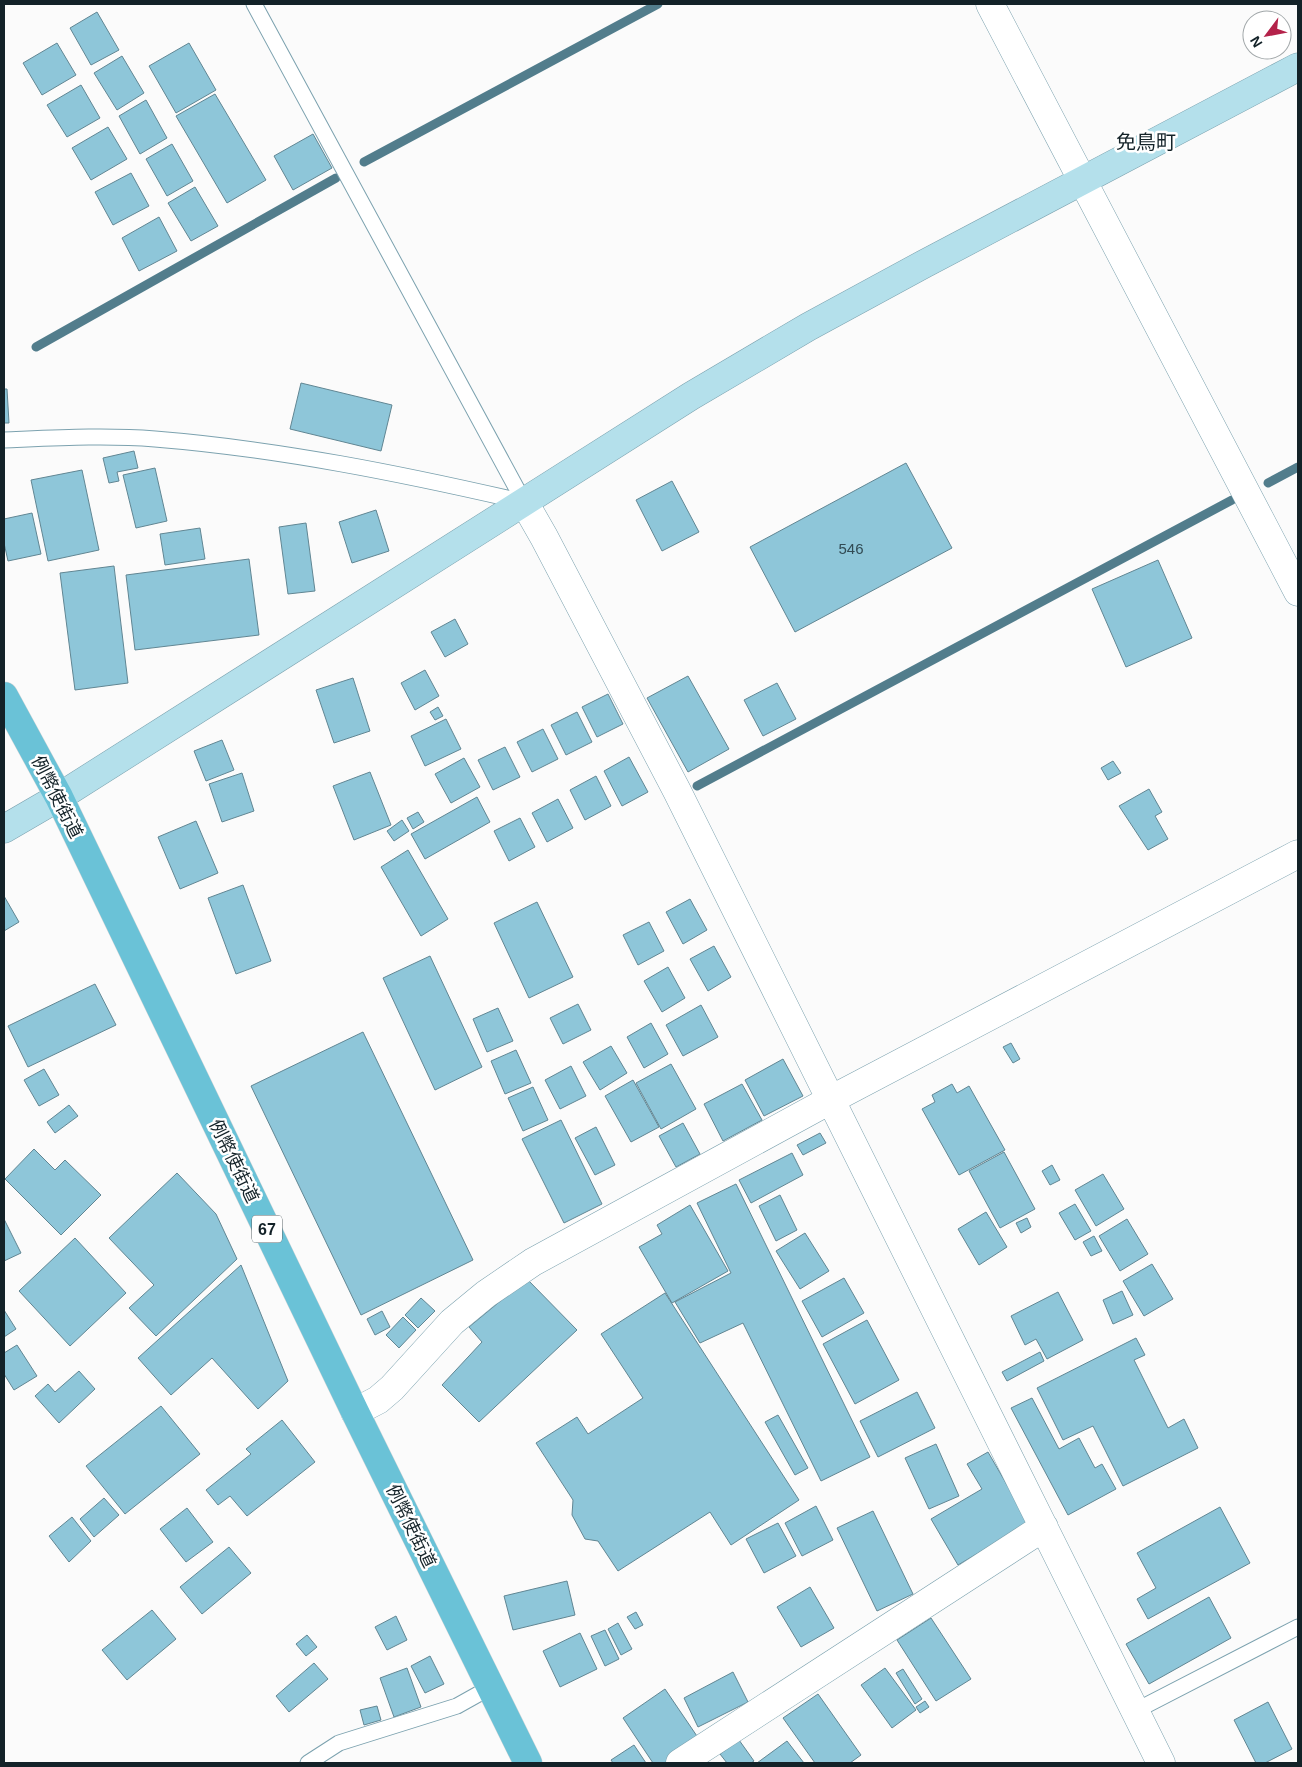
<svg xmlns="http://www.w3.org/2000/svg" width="1302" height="1767" font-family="Helvetica,'Noto Sans JP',sans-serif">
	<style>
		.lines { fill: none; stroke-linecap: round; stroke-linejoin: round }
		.stream { stroke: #527d8c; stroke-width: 9 }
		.building { fill: #8ec6d9; stroke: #618693 }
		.lane-casing { stroke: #7ca2af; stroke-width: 17 }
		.street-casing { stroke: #7ca2af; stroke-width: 29 }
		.secondary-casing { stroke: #7ca2af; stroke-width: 29 }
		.primary-casing { stroke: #d5d7d8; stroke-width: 29 }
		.lane { stroke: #fff; stroke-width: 15 }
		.street { stroke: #fff; stroke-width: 28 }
		.secondary { stroke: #b4e0eb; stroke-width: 28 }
		.primary { stroke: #6ac2d7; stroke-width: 28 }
		.labels { text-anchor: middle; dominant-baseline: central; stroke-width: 5; stroke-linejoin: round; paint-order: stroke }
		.number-label { font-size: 15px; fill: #324b54 }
		.shield { fill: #fff; stroke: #5a6468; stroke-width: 1 }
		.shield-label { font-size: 16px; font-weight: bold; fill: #132228 }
		.street-label { font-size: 18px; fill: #132228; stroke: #fff }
		.quarter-label { font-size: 20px; fill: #132228; stroke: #fff }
	</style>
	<rect width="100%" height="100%" fill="#fbfbfb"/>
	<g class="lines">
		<path class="stream" d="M364,162l294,-158
			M36,347l300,-169
			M1268,483l30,-16
			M697,786l535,-286"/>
	</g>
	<path class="building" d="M97,12l22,38 -28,15 -21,-37z
		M57,43l19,32 -34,20 -19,-32z
		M189,43l27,47 -40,23 -27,-47z
		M122,56l22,37 -27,17 -23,-37z
		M81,85l19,33 -33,19 -20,-32z
		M215,94l51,86 -39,23 -51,-87z
		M146,100l21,38 -27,16 -21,-38z
		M108,127l19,32 -36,21 -19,-32z
		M313,134l19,34 -39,22 -19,-34z
		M172,144l21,37 -26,15 -21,-37z
		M131,173l18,33 -36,19 -18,-33z
		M195,187l23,39 -27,15 -23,-38z
		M159,217l18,34 -38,20 -17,-33z
		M301,383l91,22 -11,46 -91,-22z
		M4,389h3l2,34h-5z
		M134,451l4,17 -21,4 2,9 -10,2 -6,-25z
		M906,463l46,85 -157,84 -45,-85z
		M155,468l12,53 -31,7 -13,-53z
		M82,470l17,80 -51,11 -17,-81z
		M672,481l27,51 -37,19 -26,-51z
		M376,510l13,41 -37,12 -13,-41z
		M32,513l9,41 -33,7 -4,-18v-24z
		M306,523l9,68 -27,3 -9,-67z
		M200,528l5,31 -40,6 -5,-31z
		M249,559l10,76 -124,15 -9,-75z
		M1158,560l34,78 -66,29 -34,-78z
		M114,566l14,117 -53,7 -15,-117z
		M455,619l13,25 -23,13 -14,-25z
		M425,670l14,26 -24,14 -14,-27z
		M688,676l41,73 -41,23 -41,-74z
		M353,678l17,53 -36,12 -18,-53z
		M777,683l19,36 -33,17 -19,-36z
		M608,694l15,30 -26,13 -15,-30z
		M438,707l5,9 -8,4 -5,-8z
		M577,712l15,30 -26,13 -15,-30z
		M446,719l15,30 -36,17 -14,-30z
		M543,729l15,30 -26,13 -15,-30z
		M222,740l12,30 -28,11 -12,-30z
		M505,747l15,30 -27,13 -15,-30z
		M629,757l19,35 -26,14 -18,-35z
		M464,758l16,29 -29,16 -16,-29z
		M1113,761l8,12 -13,7 -7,-12z
		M370,772l21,53 -37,15 -21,-54z
		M242,773l12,38 -32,11 -13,-38z
		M596,776l15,30 -26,14 -15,-30z
		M1149,789l13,23 -7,4 13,23 -20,11 -29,-44z
		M477,797l13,25 -65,37 -14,-25z
		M558,799l15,29 -26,14 -15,-29z
		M418,812l6,10 -11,7 -6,-11z
		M520,818l15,29 -26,14 -15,-30z
		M402,820l7,11 -15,10 -7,-10z
		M196,821l22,52 -38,16 -22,-52z
		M408,850l40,69 -27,17 -40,-69z
		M243,885l28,76 -35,13 -28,-76z
		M4,896l15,26 -15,9z
		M690,899l17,31 -24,14 -17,-32z
		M537,902l36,75 -44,21 -35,-75z
		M649,922l15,29 -26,14 -15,-30z
		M714,946l17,31 -23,14 -18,-32z
		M430,956l52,111 -47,23 -52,-112z
		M668,967l17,31 -23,14 -18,-31z
		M95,984l21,41 -88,42 -20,-41z
		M578,1004l13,26 -28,14 -13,-26z
		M701,1005l17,32 -35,19 -17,-31z
		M498,1008l15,33 -26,11 -14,-33z
		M651,1023l17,31 -24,14 -17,-31z
		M363,1032l110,228 -112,55 -110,-229z
		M1011,1043l9,16 -7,4 -10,-16z
		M611,1046l16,27 -27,17 -17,-28z
		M516,1050l15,33 -26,11 -14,-33z
		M783,1059l20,37 -39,20 -19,-36z
		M671,1064l25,45 -35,20 -25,-46z
		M571,1066l15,30 -26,13 -15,-29z
		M44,1069l15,26 -20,11 -15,-26z
		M633,1080l26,47 -28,15 -26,-46z
		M742,1084l20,36 -39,21 -19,-37z
		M952,1084l5,9 12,-7 36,64 -46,25 -37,-66 13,-7 -3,-7z
		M533,1087l15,33 -25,11 -15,-33z
		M69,1105l9,11 -23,17 -8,-11z
		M561,1120l41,84 -38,19 -42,-84z
		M683,1123l17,31 -24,13 -17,-31z
		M596,1127l19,38 -20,10 -20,-37z
		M820,1133l6,10 -23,12 -6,-10z
		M34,1149l21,21 10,-10 36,35 -40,40 -56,-56z
		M1004,1152l31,57 -35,19 -31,-57z
		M792,1153l11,22 -52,28 -12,-23z
		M1052,1165l8,15 -10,5 -8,-14z
		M177,1173l39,41 21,45 -81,77 -27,-28 25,-23 -45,-47z
		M1103,1174l21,35 -28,17 -21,-36z
		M736,1184l134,273 -49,24 -78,-158 -43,20 -25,-41 56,-29 -34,-70z
		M780,1195l17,35 -21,11 -17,-35z
		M1075,1204l16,27 -16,9 -16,-27z
		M690,1205l38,66 -56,32 -33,-56 23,-13 -5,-9z
		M986,1212l21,35 -28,18 -21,-36z
		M1027,1218l4,9 -10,6 -5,-10z
		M4,1219l17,34 -17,8z
		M1127,1219l21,35 -28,17 -21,-35z
		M805,1233l24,38 -29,18 -24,-38z
		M1094,1236l8,15 -11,5 -8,-14z
		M75,1238l51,55 -56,53 -51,-55z
		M1152,1264l21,35 -29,17 -21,-35z
		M241,1265l47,116 -30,28 -46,-51 -41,37 -33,-37z
		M844,1278l20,35 -42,24 -20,-36z
		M527,1279l50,51 -98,92 -37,-37 40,-43 -13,-15z
		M1122,1291l11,24 -20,9 -10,-24z
		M1058,1292l25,48 -36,19 -11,-20 -11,6 -14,-29z
		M665,1293l134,207 -68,45 -21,-33 -92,59 -20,-30 -13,-2 -13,-24 1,-15 -37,-57 41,-26 11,17 55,-36 -42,-64z
		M421,1298l14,13 -17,17 -13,-13z
		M4,1310l12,19 -12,8z
		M382,1311l8,16 -15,8 -8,-16z
		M403,1317l13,13 -17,18 -13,-13z
		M867,1320l32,60 -44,24 -32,-60z
		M1136,1338l9,17 -11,5 34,68 16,-9 14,29 -75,38 -30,-60 -30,14 -26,-52z
		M17,1345l20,31 -23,14 -10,-16v-21z
		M1040,1352l4,9 -37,20 -5,-9z
		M79,1371l16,18 -36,34 -24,-27 13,-12 7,8z
		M917,1392l18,36 -57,29 -18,-36z
		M1032,1398l27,51 20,-11 16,30 7,-4 14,25 -48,26 -57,-107z
		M161,1406l39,48 -75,60 -39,-48z
		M778,1415l30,53 -13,7 -30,-53z
		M282,1420l33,42 -68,54 -17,-20 -12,9 -12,-15 45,-36 -5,-5z
		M936,1444l23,52 -30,13 -24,-51z
		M988,1452l41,71 -71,42 -27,-46 51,-30 -15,-25z
		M104,1498l15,17 -25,22 -14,-18z
		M816,1506l17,34 -31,16 -17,-33z
		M1220,1507l30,56 -102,56 -11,-20 19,-11 -19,-35z
		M187,1508l26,34 -27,20 -26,-33z
		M873,1511l40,83 -36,17 -40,-83z
		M72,1517l19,24 -22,21 -20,-26z
		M778,1523l18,33 -32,17 -18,-34z
		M229,1547l22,26 -49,41 -22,-27z
		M567,1581l8,34 -62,15 -9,-34z
		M810,1587l24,41 -33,19 -24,-40z
		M1209,1597l22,41 -82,46 -23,-40z
		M152,1610l24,29 -49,41 -25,-30z
		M636,1612l7,13 -8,4 -8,-12z
		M396,1616l11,24 -20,10 -12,-23z
		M931,1618l40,61 -35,22 -39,-61z
		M618,1623l14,26 -11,6 -13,-26z
		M605,1630l14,29 -14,7 -14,-30z
		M580,1633l17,36 -37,18 -17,-36z
		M307,1635l10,12 -11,9 -10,-12z
		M430,1656l14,28 -19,9 -14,-27z
		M314,1663l14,16 -39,33 -13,-16z
		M407,1668l14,39 -27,10 -14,-39z
		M885,1668l31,42 -24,18 -31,-43z
		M903,1669l19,30 -7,5 -19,-31z
		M733,1672l15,30 -50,25 -14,-29z
		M665,1689l36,53 -32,21h-16l-30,-45z
		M818,1694l43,61 -11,8h-35l-32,-45z
		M925,1701l4,6 -9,6 -4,-6z
		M1268,1702l24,47 -27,14h-9l-22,-43z
		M377,1706l4,14 -17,5 -4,-15z
		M739,1740l15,21 -3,2h-24l-7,-9z
		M787,1741l17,22h-47z
		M634,1745l12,18h-33l-2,-3z"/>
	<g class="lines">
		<defs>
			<path id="lane" d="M254,4l270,498
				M4,440c50,-2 101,-5 151,-1 124,10 248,35 369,63
				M1137,1710l161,-83
				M308,1763l31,-20 118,-37 34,-19"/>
			<path id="street" d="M990,4l308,588
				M524,502l20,35 133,254 484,972
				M355,1412l23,-12 14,-12 60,-66 34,-28 47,-32 299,-163 466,-245
				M680,1763l364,-236"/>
			<path id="secondary" d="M4,829l55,-32 632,-401 117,-69 116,-63 374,-197"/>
			<path id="primary" d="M4,696l55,101 296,615 173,351"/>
		</defs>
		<use href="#lane" class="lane-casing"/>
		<use href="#street" class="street-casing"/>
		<use href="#secondary" class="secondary-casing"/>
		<use href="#primary" class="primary-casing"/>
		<use href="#lane" class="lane"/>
		<use href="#street" class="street"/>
		<use href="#secondary" class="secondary"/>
		<use href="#primary" class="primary"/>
	</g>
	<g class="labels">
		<g class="number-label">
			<text x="851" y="548">546</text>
		</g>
		<rect class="shield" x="252" y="1215.5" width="30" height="27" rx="4"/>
		<g class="shield-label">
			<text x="267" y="1229">67</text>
		</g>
		<g class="street-label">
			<text transform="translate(57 797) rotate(63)">例幣使街道</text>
			<text transform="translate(234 1161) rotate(64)">例幣使街道</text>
			<text transform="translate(411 1526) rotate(64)">例幣使街道</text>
		</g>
		<g class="quarter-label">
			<text x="1146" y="142">免鳥町</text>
		</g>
	</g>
	<rect width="1302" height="1767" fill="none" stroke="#132228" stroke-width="10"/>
	<g transform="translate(1267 35) rotate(238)"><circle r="24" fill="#ffffff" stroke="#a1a7a9"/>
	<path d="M0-4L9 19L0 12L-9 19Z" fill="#b4224a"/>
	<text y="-8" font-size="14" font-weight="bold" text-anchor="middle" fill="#132228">N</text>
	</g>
</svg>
